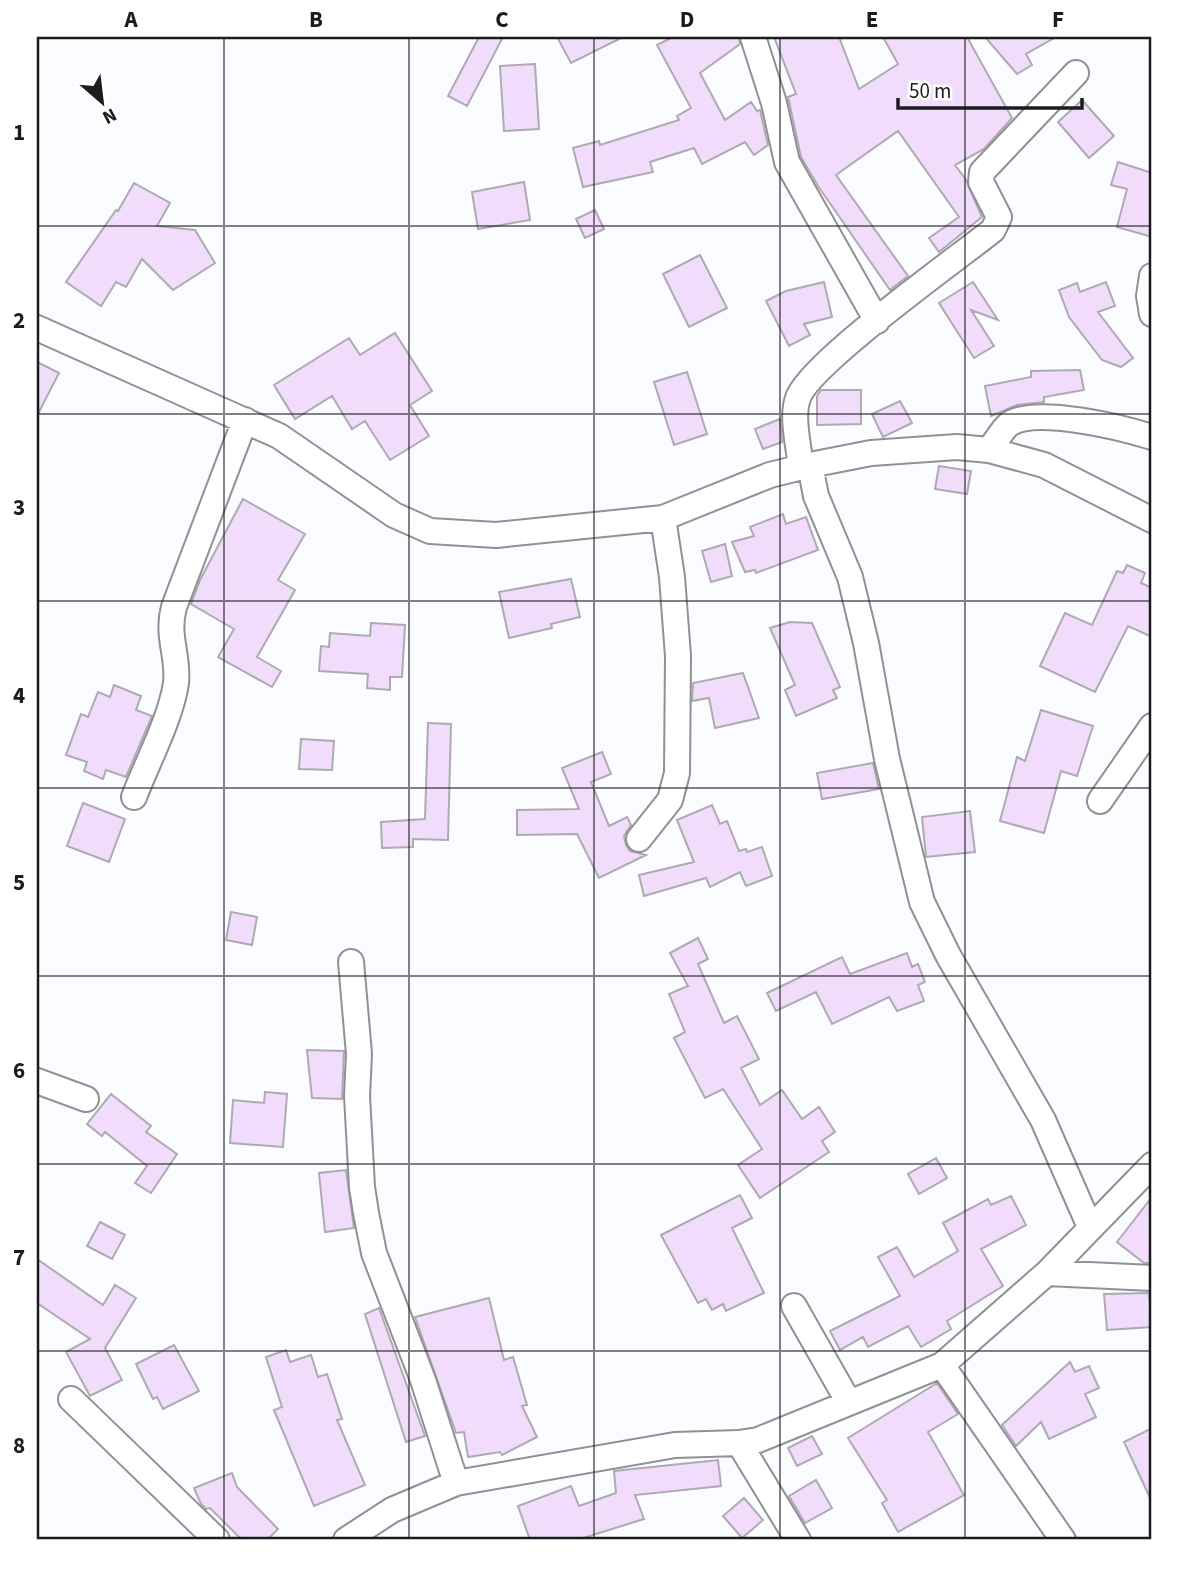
<svg xmlns="http://www.w3.org/2000/svg" width="1189" height="1577" font-family="'Source Sans 3',sans-serif">
	<style>
		.building { fill: #f2dcfc; stroke: #adabaf; stroke-width: 2 }
		.lines { fill: none; stroke-linecap: round; stroke-linejoin: round }
		.minor-casing { stroke: #8f9194; stroke-width: 28 }
		.minor { stroke: #fff; stroke-width: 24 }
		.grid { fill: none; stroke: #1b1c1d; stroke-width: 2; stroke-opacity: 0.55 }
		.neatline { fill: none; stroke: #1b1c1d; stroke-width: 2.5 }
		.grid-label { font-size: 23px; text-anchor: middle; font-weight: bold; fill: #1b1c1d }
	</style>
	<rect width="100%" height="100%" fill="#fafcff"/>
	<path class="building" d="M479,37h24l-36,69 -19,-10z
		M557,37h66l-52,26z
		M673,37h66l1,7 -40,29 25,47 26,-18 6,9 3,-1 8,35 -14,10 -9,-13 -43,22 -8,-16 -44,14 3,10 -70,15 -10,-39 26,-7 1,4 79,-25 -2,-4 14,-8 -34,-63z
		M774,37h65l20,52 39,-25 -15,-27h84l45,81 -28,31 -29,16 11,15 16,37 -43,35 -10,-14 30,-21 -61,-86 -62,44 72,101 -18,14 -72,-104 -17,-29 -13,-60 8,-3z
		M985,37h71l-30,17 6,11 -15,9z
		M535,64l4,65 -35,2 -4,-65z
		M1082,100l32,36 -25,22 -31,-36z
		M1118,162l34,11v64l-35,-10 10,-38 -16,-4z
		M524,182l6,38 -52,9 -6,-37z
		M134,183l36,20 -13,23 38,4 20,33 -42,27 -31,-31 -16,28 -10,-5 -15,24 -35,-24 50,-72 2,1z
		M595,210l9,19 -19,9 -9,-19z
		M700,255l27,53 -38,19 -26,-53z
		M824,282l8,35 -28,7 6,11 -21,11 -23,-45 20,-10z
		M973,282l25,38 -27,-10 23,36 -20,12 -35,-55z
		M1106,282l9,24 -17,6 35,46 -12,9 -19,-7 -33,-43 -10,-27 18,-7 3,9z
		M395,333l37,58 -22,14 19,31 -39,24 -25,-39 -13,8 -20,-33 -37,23 -21,-34 75,-47 11,17z
		M37,362l22,11 -22,43z
		M1080,370l4,20 -40,7v5l-27,3 -26,11 -6,-30 46,-9v-6z
		M687,372l20,62 -33,11 -20,-63z
		M821,390h40v34l-44,1v-29z
		M900,401l12,22 -29,14 -11,-23z
		M780,419l2,23 -19,7 -8,-20z
		M939,466l32,5 -4,23 -32,-5z
		M243,499l62,35 -27,46 17,10 -38,67 24,14 -9,16 -54,-30 16,-28 -43,-25 9,-24z
		M783,514l3,10 20,-7 12,33 -62,23 -1,-3 -10,2 -13,-30 22,-6 -4,-9z
		M725,544l7,32 -21,6 -9,-31z
		M1127,565l18,8 -4,10 11,5v49l-24,-11 -33,66 -55,-26 25,-53 27,12 25,-54 6,2z
		M571,579l9,38 -29,7 1,4 -43,10 -10,-46z
		M790,622l22,1 28,64 -7,3 4,8 -41,18 -11,-26 10,-5 -25,-57z
		M371,623l34,2 -3,52h-12v13l-23,-2 1,-14 -49,-3 2,-25 8,1 1,-14 40,3z
		M743,673l16,45 -44,10 -6,-30 -17,3 1,-18z
		M114,685l27,11 -5,14 16,6 -26,61 -20,-7 -3,9 -19,-8 3,-9 -21,-7 15,-41 7,3 10,-25 12,5z
		M1041,710l52,16 -16,50 -16,-5 -17,62 -44,-12 17,-64 8,4z
		M428,723l23,1 -3,116 -35,-1v8l-31,1 -1,-26 44,-3z
		M301,739l33,2 -2,29 -33,-1z
		M602,752l9,22 -20,8 18,44 18,-9 4,8 -7,11 2,9 4,6 16,4 -47,23 -22,-44 -60,1v-25l62,-1 -17,-41z
		M873,763l6,26 -57,10 -5,-26z
		M83,803l42,16 -16,43 -42,-16z
		M712,805l8,19 7,-3 12,30 7,-2 1,3 15,-5 10,29 -26,10 -6,-14 -30,15 -4,-9 -62,18 -5,-21 55,-13 -17,-42z
		M970,811l5,41 -49,5 -4,-40z
		M231,912l26,5 -5,28 -26,-5z
		M698,938l10,21 -10,5 26,59 13,-7 22,43 -18,9 19,37 22,-15 20,29 17,-12 16,25 -13,9 7,11 -69,46 -22,-33 24,-16 -39,-60 -18,9 -31,-60 11,-6 -16,-38 19,-8 -18,-33z
		M907,953l5,14 6,-3 7,18 -7,3 6,16 -27,10 -8,-14 -57,27 -16,-32 -40,19 -9,-18 75,-36 8,17z
		M307,1050l37,1 -2,48 -30,-1z
		M265,1092l22,2 -4,53 -53,-4 3,-43 31,3z
		M111,1094l40,32 -5,6 31,22 -26,39 -16,-10 12,-17 -42,-34 -3,4 -15,-12z
		M936,1158l11,20 -28,16 -11,-20z
		M346,1170l8,58 -29,4 -6,-59z
		M740,1195l12,23 -20,10 32,65 -38,18 -3,-7 -11,6 -6,-11 -8,4 -37,-68z
		M1011,1196l15,29 -45,24 22,37 -56,35 4,8 -30,18 -13,-21 -40,21 -5,-10 -23,13 -10,-19 70,-35 -22,-39 19,-10 17,30 44,-26 -15,-28 45,-24 3,6z
		M1152,1197v66h-8l-27,-21z
		M100,1222l25,13 -13,24 -25,-13z
		M37,1259l66,46 12,-20 21,13 -31,50 17,32 -32,16 -24,-44 24,-13 -53,-36z
		M1149,1293l3,34 -45,3 -3,-36z
		M489,1298l15,62 9,-3 14,48 -5,1 15,31 -35,18 -2,-3 -32,5 -4,-25 -8,1 -41,-116z
		M379,1308l46,128 -19,6 -41,-128z
		M174,1345l25,46 -36,18 -6,-12 -4,2 -17,-35z
		M286,1350l4,12 21,-7 7,22 9,-3 15,45 -5,1 28,65 -51,21 -40,-96 8,-3 -16,-50z
		M1070,1362l5,10 14,-6 10,22 -14,6 11,23 -47,22 -8,-17 -25,24 -14,-21z
		M937,1383l21,31 -30,18 36,63 -66,37 -16,-29 5,-3 -39,-62z
		M1152,1428v74l-28,-60z
		M812,1436l10,18 -25,12 -9,-18z
		M718,1460l3,26 -86,9 9,24 -67,21h-47l-12,-34 53,-20 8,20 37,-13 -2,-22z
		M232,1473l5,14 41,42 -11,11h-25l-32,-32 -4,1 -5,-5 -7,-16z
		M816,1480l16,28 -27,15 -16,-27z
		M744,1498l19,22 -21,18 -19,-22z"/>
	<g class="lines">
		<defs>
			<path id="minor" d="M753,37l21,66 13,59 90,159
				M1152,276l-3,20 3,18
				M37,328l242,108 115,79 36,16 66,4 167,-17 107,-43 40,-10 61,-12 86,-6 32,3 55,15 108,55
				M989,450c6,-7 13,-20 20,-26 27,-18 114,4 143,13
				M810,465l6,31 34,81 16,66 21,116 35,143 26,53 95,165 47,107
				M801,467c-2,-20 -10,-50 -3,-69 11,-34 160,-140 195,-168l6,-13 -18,-35 1,-10 94,-99
				M134,797c13,-34 37,-79 42,-114 3,-27 -10,-47 -2,-76l71,-187
				M1100,801l52,-75
				M639,839l31,-39 7,-27 1,-117 -6,-79 -9,-59
				M351,962l8,92 -2,42 5,91 4,26 8,40 49,127 33,103
				M37,1081l49,18
				M1047,1273l105,5
				M794,1306l54,95
				M942,1365l121,175
				M71,1399l146,141
				M739,1443l59,97
				M346,1540l46,-30 64,-27 219,-38 64,-2 19,-3 184,-75 105,-92 105,-108"/>
		</defs>
		<use href="#minor" class="minor-casing"/>
		<use href="#minor" class="minor"/>
	</g>
	<path class="grid" d="M224,37v1503M409,37v1503M594,37v1503M780,37v1503M965,37v1503M37,226h1115M37,414h1115M37,601h1115M37,788h1115M37,976h1115M37,1164h1115M37,1351h1115"/>
	<rect width="1189" height="1577" fill="none" stroke="#ffffff" stroke-width="77"/>
	<g transform="translate(102 102) rotate(152)" stroke="#ffffff" stroke-width="5" paint-order="stroke">
	<path d="M0-5L12 26L0 18L-12 26Z" fill="#1b1c1d"/>
	<text y="-10" font-size="19" font-weight="bold" text-anchor="middle" fill="#1b1c1d">N</text>
	</g>
	<path d="M898 98v10h184v-10" fill="none" stroke="#1b1c1d" stroke-width="3.5"/>
	<text x="909" y="98" font-size="21" fill="#1b1c1d" stroke="#ffffff" stroke-width="5" paint-order="stroke">50 m</text>
	<rect x="38" y="38" width="1112" height="1500" class="neatline"/>
	<g class="grid-label">
		<text x="131" y="27">A</text>
		<text x="316" y="27">B</text>
		<text x="502" y="27">C</text>
		<text x="687" y="27">D</text>
		<text x="872" y="27">E</text>
		<text x="1058" y="27">F</text>
		<text x="19" y="140">1</text>
		<text x="19" y="328">2</text>
		<text x="19" y="515">3</text>
		<text x="19" y="703">4</text>
		<text x="19" y="890">5</text>
		<text x="19" y="1078">6</text>
		<text x="19" y="1265">7</text>
		<text x="19" y="1453">8</text>
	</g>
</svg>
